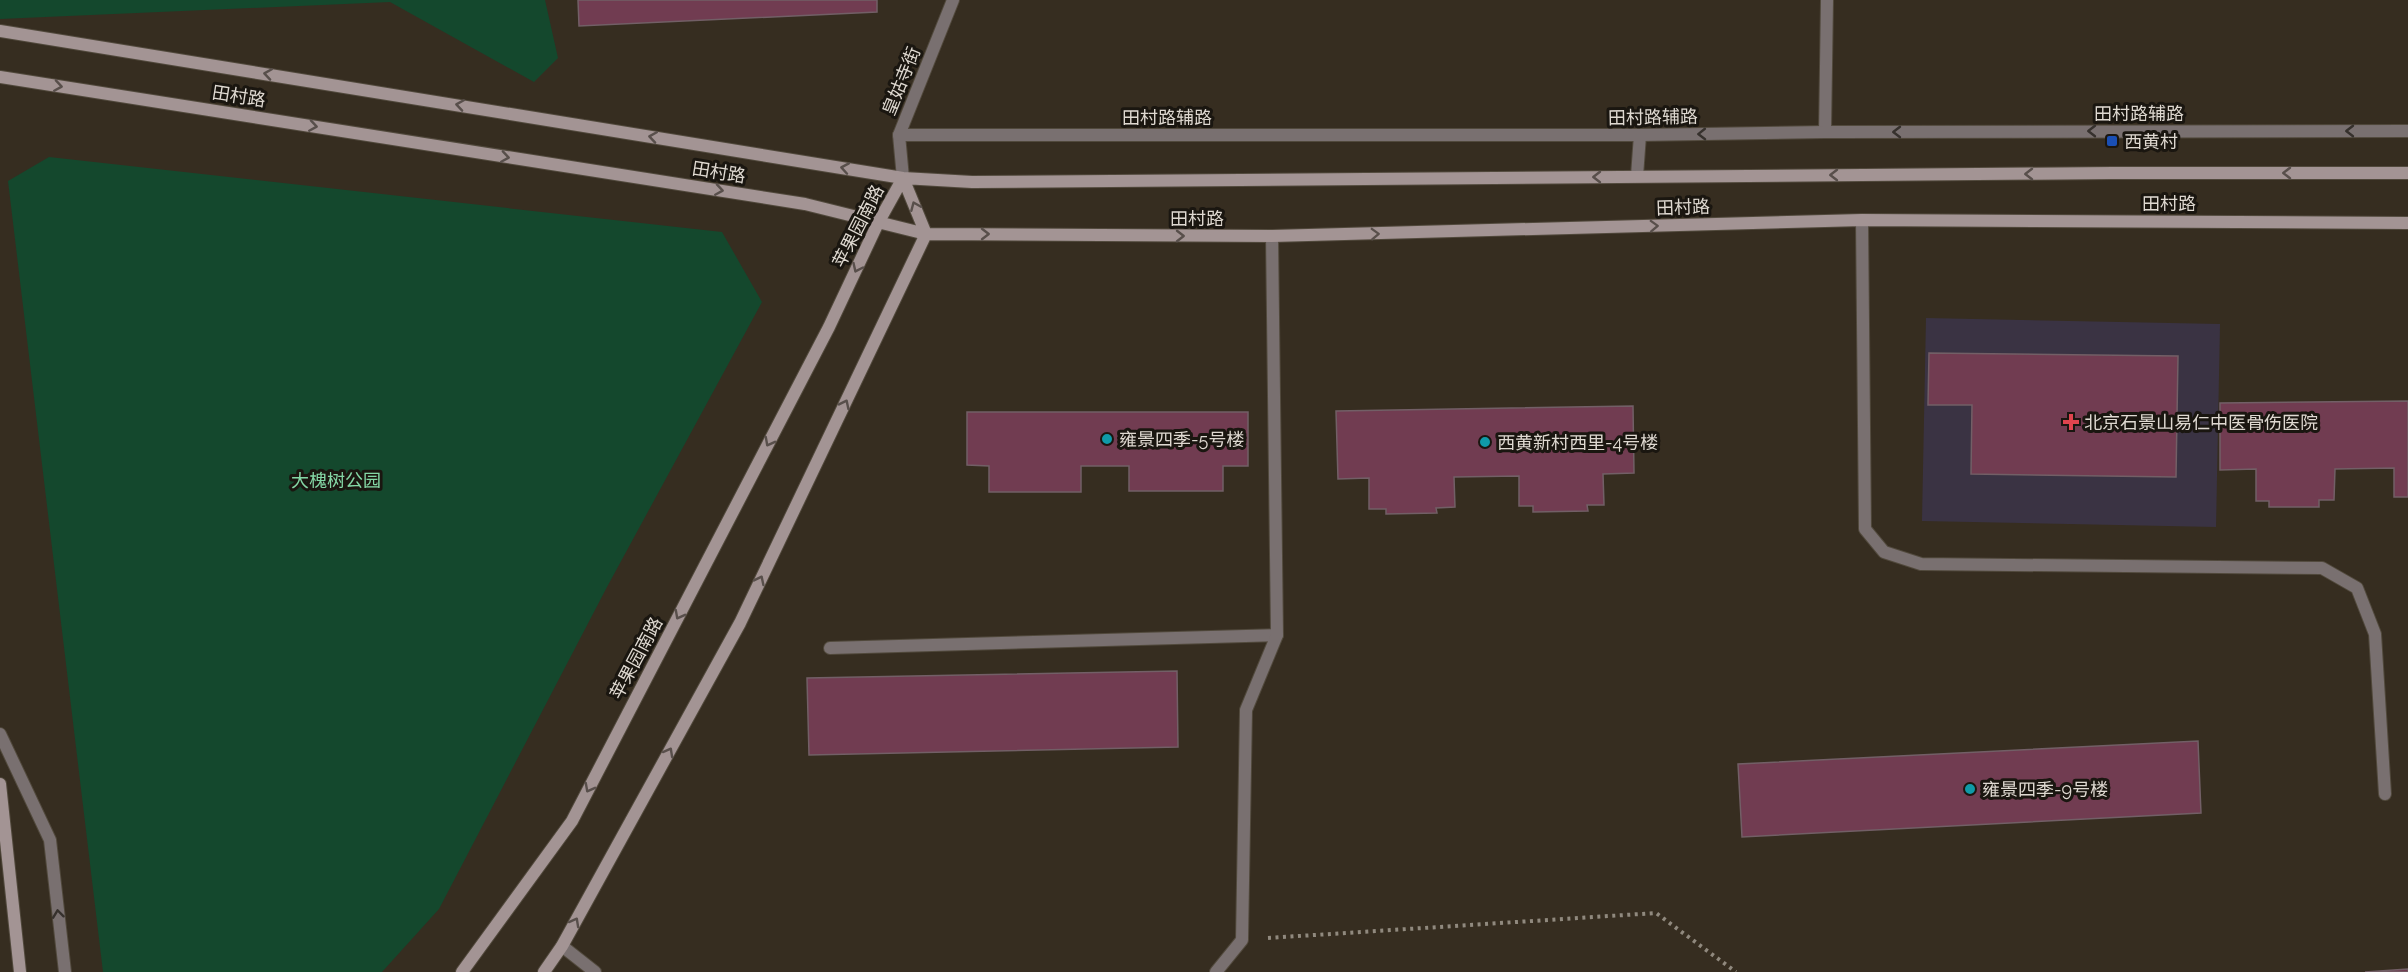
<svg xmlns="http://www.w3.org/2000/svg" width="2408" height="972" font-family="Raleway,'Noto Sans SC',sans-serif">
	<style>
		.medical { fill: #3a3343 }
		.green { fill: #14482d }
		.building { fill: #713c51; stroke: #725f66; stroke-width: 1.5 }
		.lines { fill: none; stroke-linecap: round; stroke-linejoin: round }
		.service-casing { stroke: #51493c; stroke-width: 14 }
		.minor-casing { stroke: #51493c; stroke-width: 14 }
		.tertiary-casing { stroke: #51493c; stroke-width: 14 }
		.secondary-casing { stroke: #51493c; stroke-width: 14 }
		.path { stroke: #90897e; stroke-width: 4; stroke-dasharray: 3 4.5; stroke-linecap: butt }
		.service { stroke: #797070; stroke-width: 12 }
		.minor { stroke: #797070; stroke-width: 12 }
		.tertiary { stroke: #797070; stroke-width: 12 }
		.secondary { stroke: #a39494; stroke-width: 12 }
		.oneway { stroke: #584f4b }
		.oneway2 { stroke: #36312d }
		.transit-dot { fill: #1a4fb4; stroke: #1a1610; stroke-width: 2 }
		.health-dot { fill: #e0444e; stroke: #1a1610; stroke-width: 2 }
		.culture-dot { fill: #0f9aa8; stroke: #1a1610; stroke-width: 2 }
		.labels { text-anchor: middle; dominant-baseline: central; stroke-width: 6; stroke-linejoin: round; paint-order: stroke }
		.street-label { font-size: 18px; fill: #dfd9d1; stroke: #1a1610 }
		.poi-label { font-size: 18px; fill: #dfd9d1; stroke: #1a1610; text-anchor: start }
		.park-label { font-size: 18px; fill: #84d7a5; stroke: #1a1610 }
	</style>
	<rect width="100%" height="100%" fill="#362d20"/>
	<path class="medical" d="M1926,318l294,6 -4,203 -294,-6z"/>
	<path class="green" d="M0,0h545l13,58 -24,24 -144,-80 -390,17z
		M49,157l673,75 40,70 -155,285 -168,322 -57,63h-279l-95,-791z"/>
	<path class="building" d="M578,0h299v12l-298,14z
		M1929,353l249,3 -2,121 -205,-3 1,-69h-44z
		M2408,401v96h-14v-29l-59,1 -1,31h-15v7h-50v-6h-13v-32l-36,1v-67z
		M1633,406l1,67 -31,1 1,31h-17l1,6 -55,1v-6h-14v-30l-65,1 1,30 -19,1 1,5 -51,1v-5h-17v-31l-31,1 -2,-68z
		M967,412h281v54h-25v25h-94v-25h-48v26h-92v-26l-22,-1z
		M1177,671l1,76 -369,8 -2,-77z
		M2198,741l3,72 -459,24 -4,-73z
		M2408,969v3h-43z"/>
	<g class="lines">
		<defs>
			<path id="service" d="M1862,220l3,309 19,23 37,12 401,4 35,20 18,46 10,160
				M830,648l447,-13"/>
			<path id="minor" d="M1825,132l2,-132
				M1637,176l3,-41
				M903,178l-4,-43 54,-135
				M562,946l33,26
				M1216,972l26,-32 4,-230 31,-75 -5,-399"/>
			<path id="tertiary" d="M899,135h741l185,-3 583,-1
				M0,734l50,106 15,132"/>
			<path id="secondary" d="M0,31l903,147 69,4 1141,-9h295
				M0,77l805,127 121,30 346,2 590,-16 546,3
				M0,784l20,188
				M462,972l110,-151 257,-494 49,-104 25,-45
				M544,972l18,-26 178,-323 186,-389 -23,-56"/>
		</defs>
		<use href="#service" class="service-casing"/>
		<use href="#minor" class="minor-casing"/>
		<use href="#tertiary" class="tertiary-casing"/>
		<use href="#secondary" class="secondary-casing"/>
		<path class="path" d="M1268,938l388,-25 80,59"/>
		<use href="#service" class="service"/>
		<use href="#minor" class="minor"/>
		<use href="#tertiary" class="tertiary"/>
		<use href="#secondary" class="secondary"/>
	</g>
	<defs><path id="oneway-chevron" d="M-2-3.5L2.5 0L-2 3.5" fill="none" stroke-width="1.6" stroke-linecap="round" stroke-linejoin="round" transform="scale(1.5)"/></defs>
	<g class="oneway">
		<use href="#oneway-chevron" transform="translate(268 74) rotate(-171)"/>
		<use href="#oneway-chevron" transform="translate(58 86) rotate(9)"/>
		<use href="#oneway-chevron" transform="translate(460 105) rotate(-171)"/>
		<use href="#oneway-chevron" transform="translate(313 126) rotate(9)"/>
		<use href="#oneway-chevron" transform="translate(653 137) rotate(-171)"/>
		<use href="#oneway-chevron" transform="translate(505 157) rotate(9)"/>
		<use href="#oneway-chevron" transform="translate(845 168) rotate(-170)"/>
		<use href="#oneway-chevron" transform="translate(2287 173) rotate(-180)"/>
		<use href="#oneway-chevron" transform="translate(2029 174) rotate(180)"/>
		<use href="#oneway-chevron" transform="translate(1834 175) rotate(180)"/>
		<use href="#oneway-chevron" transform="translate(1597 177) rotate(180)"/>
		<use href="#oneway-chevron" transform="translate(719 190) rotate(9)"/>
		<use href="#oneway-chevron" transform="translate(915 206) rotate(-113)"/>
		<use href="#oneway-chevron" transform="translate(1654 226) rotate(-2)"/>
		<use href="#oneway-chevron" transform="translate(985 234)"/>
		<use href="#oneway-chevron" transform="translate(1375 234) rotate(-2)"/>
		<use href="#oneway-chevron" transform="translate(1180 236)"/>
		<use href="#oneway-chevron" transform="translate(857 268) rotate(115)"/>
		<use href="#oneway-chevron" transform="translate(845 404) rotate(-64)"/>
		<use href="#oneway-chevron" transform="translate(769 442) rotate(118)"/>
		<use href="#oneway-chevron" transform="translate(760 580) rotate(-64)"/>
		<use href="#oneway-chevron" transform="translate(679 615) rotate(118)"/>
		<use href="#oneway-chevron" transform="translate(669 752) rotate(-61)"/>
		<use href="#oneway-chevron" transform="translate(589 788) rotate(118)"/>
		<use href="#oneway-chevron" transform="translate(575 922) rotate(-61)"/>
	</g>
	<g class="oneway2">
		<use href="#oneway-chevron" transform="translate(2092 131) rotate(180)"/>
		<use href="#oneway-chevron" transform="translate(2350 131) rotate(-180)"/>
		<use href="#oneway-chevron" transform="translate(1897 132) rotate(180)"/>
		<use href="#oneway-chevron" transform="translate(1702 134) rotate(179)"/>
		<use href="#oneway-chevron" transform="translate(58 914) rotate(-97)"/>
	</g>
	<rect class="transit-dot" x="2106" y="135" width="12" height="12" rx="3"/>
	<path class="health-dot" d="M2068 413h6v6h6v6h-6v6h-6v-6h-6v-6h6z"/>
	<g class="culture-dot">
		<circle cx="1107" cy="439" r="6"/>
		<circle cx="1485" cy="442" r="6"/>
		<circle cx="1970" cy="789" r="6"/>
	</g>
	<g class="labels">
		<g class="street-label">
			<text transform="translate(901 81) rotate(-68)">皇姑寺街</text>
			<text transform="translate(239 96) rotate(9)">田村路</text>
			<text x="2139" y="113">田村路辅路</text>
			<text x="1167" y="117">田村路辅路</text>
			<text transform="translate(1653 117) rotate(-1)">田村路辅路</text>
			<text transform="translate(719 172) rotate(9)">田村路</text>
			<text x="2169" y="203">田村路</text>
			<text transform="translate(1683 207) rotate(-2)">田村路</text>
			<text x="1197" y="218">田村路</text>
			<text transform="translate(858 226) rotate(-63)">苹果园南路</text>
			<text transform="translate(636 658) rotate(-62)">苹果园南路</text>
		</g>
		<g class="poi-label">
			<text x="2124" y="141">西黄村</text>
			<text x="2084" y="422">北京石景山易仁中医骨伤医院</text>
			<text x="1119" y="439">雍景四季-5号楼</text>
			<text x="1497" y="442">西黄新村西里-4号楼</text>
			<text x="1982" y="789">雍景四季-9号楼</text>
		</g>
		<g class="park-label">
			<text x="336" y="480">大槐树公园</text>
		</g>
	</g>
</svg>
